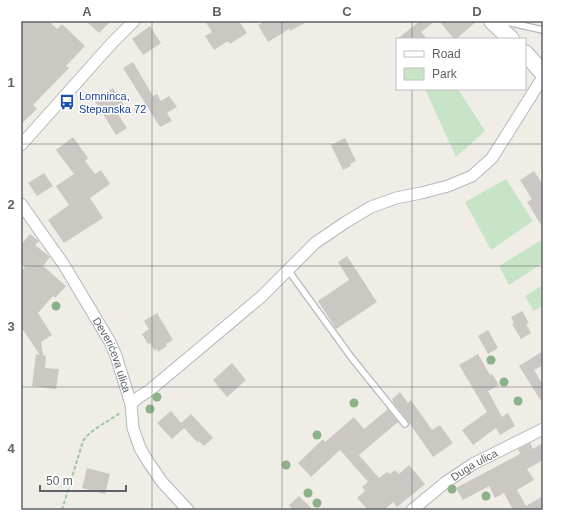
<svg xmlns="http://www.w3.org/2000/svg" width="564" height="531" font-family="Helvetica,sans-serif">
	<style>
		.green { fill: #c7e5c6 }
		.building { fill: #cbc8c4 }
		.lines { fill: none; stroke-linecap: round; stroke-linejoin: round }
		.lane-casing { stroke: #b4b7bb; stroke-width: 8 }
		.street-casing { stroke: #b4b7bb; stroke-width: 13 }
		.secondary-casing { stroke: #b3b6bb; stroke-width: 18 }
		.path { stroke: #a0c6a8; stroke-width: 2; stroke-dasharray: 4 2; stroke-linecap: butt }
		.lane { stroke: #fff; stroke-width: 5.5 }
		.street { stroke: #fff; stroke-width: 11 }
		.secondary { stroke: #fff; stroke-width: 16 }
		.tree { fill: #8cb288 }
		.grid { fill: none; stroke: #5f6266; stroke-width: 1; stroke-opacity: 0.55 }
		.labels { text-anchor: middle; dominant-baseline: central; stroke-width: 3; stroke-linejoin: round; paint-order: stroke }
		.transit-label { font-size: 11px; fill: #164399; stroke: #fff; text-anchor: start }
		.street-label { font-size: 11px; fill: #5f6266; stroke: #fff }
		.neatline { fill: none; stroke: #5f6266; stroke-width: 1.5 }
		.grid-label { font-size: 13px; text-anchor: middle; font-weight: bold; fill: #5f6266 }
	</style>
	<rect width="100%" height="100%" fill="#f0ede7"/>
	<path class="green" d="M425,89h33l27,42 -29,26z
		M506,179l27,42 -42,29 -26,-48z
		M543,239v24l-34,22 -10,-19z
		M543,285v21l-9,5 -9,-15z"/>
	<path class="building" d="M21,21h28l8,8 5,-5 23,22 -19,20 3,2 -36,37 4,4 -16,15z
		M86,21h25l-12,12z
		M205,21h34l8,12 -17,11 -2,-3 -14,9 -9,-14 7,-4z
		M266,21h42l-18,10 -1,-2 -21,13 -10,-17z
		M420,21h15l-14,11 6,7h-30z
		M439,21h38l-21,18h-2z
		M150,26l11,17 -18,12 -11,-16z
		M133,62l20,34 4,-2 4,7 8,-5 8,11 -10,6 5,8 -12,6 -37,-59z
		M113,88l12,19 -8,6 10,15 -11,7 -22,-35z
		M73,137l15,21 -3,3 10,13 6,-4 9,14 -20,14 13,20 -39,25 -16,-23 21,-15 -13,-19 18,-12 -18,-24z
		M345,138l11,23 -6,3 1,2 -8,4 -12,-25z
		M534,171l9,14v43l-16,-26 5,-3 -12,-19z
		M44,173l9,13 -16,10 -9,-13z
		M30,234l9,7 -4,4 15,12 -7,9 23,20 -11,12 -2,-2 -15,17 14,22 -11,7 2,13 3,1 -1,12 14,1 -3,20 -24,-3 4,-32 4,1 -19,-28v-55l4,-5 -4,-4v-18z
		M347,256l30,46 -41,27 -18,-28 31,-21 -11,-18z
		M522,311l7,12 -3,1 5,9 -10,6 -9,-15 2,-1 -3,-6z
		M157,313l16,27 -7,4 1,2 -9,6 -1,-3 -2,2 -5,-8 -2,1 -6,-10 7,-5 -5,-8z
		M488,330l10,18 -10,6 -10,-18z
		M543,351v14l-9,5 9,15v19l-24,-38z
		M478,354l12,21 2,-1 7,11 -11,6 14,26 6,-4 7,13 -15,9 -4,-7 -23,17 -11,-15 25,-18 -28,-47z
		M232,363l14,17 -19,17 -14,-17z
		M400,392l8,11 3,-3 21,30 8,-5 13,18 -20,14 -25,-36 -14,-17 -2,-5z
		M388,409l10,13 -39,33 20,23 8,-6 3,2 5,-4 4,4 10,-9 16,19 -28,23 -4,-5 -9,8h-16l-11,-12 8,-7 -3,-4 6,-5 -28,-32 -29,27 -13,-14 25,-24 2,3 29,-25 10,12z
		M171,411l10,12 10,-9 22,24 -9,8 -5,-5 -1,2 -14,-15 -12,11 -15,-16z
		M530,443l3,6 10,-6v17l-16,9 7,11 -17,10 9,16 17,-10v14h-30l-9,-17 -9,5 -6,-12 -26,14 -7,-12 64,-34 -2,-5z
		M87,468l23,6 -5,20 -23,-6z
		M299,496l14,14h-19l-5,-5z"/>
	<g class="lines">
		<defs>
			<path id="lane" d="M502,21l41,9
				M288,270l63,87 54,67"/>
			<g id="street">
				<path d="M21,145l91,-102 22,-22"/>
				<path id="s1" d="M21,204l43,61 46,77 6,14 15,48 2,24 7,20 7,12 15,22 26,28"/>
				<path d="M131,404l8,-7 11,-7 111,-93 54,-54 31,-21 25,-15 25,-9 25,-5 27,-7 24,-10 20,-18 51,-81"/>
				<path id="s2" d="M412,510l34,-28 27,-18 70,-35"/>
			</g>
			<path id="secondary" d="M492,21l19,18
				M525,53l18,20"/>
		</defs>
		<use href="#lane" class="lane-casing"/>
		<use href="#street" class="street-casing"/>
		<use href="#secondary" class="secondary-casing"/>
		<path class="path" d="M62,510l21,-69c10,-14 26,-19 38,-29"/>
		<use href="#lane" class="lane"/>
		<use href="#street" class="street"/>
		<use href="#secondary" class="secondary"/>
	</g>
	<g class="tree">
		<circle cx="56" cy="306" r="4.5"/>
		<circle cx="491" cy="360" r="4.5"/>
		<circle cx="504" cy="382" r="4.5"/>
		<circle cx="157" cy="397" r="4.5"/>
		<circle cx="518" cy="401" r="4.5"/>
		<circle cx="354" cy="403" r="4.5"/>
		<circle cx="150" cy="409" r="4.5"/>
		<circle cx="317" cy="435" r="4.5"/>
		<circle cx="286" cy="465" r="4.5"/>
		<circle cx="452" cy="489" r="4.5"/>
		<circle cx="308" cy="493" r="4.5"/>
		<circle cx="486" cy="496" r="4.5"/>
		<circle cx="317" cy="503" r="4.5"/>
	</g>
	<path class="grid" d="M152,21v489M282,21v489M412,21v18M412,89v421M21,144h522M21,266h522M21,387h522"/>
	<defs>
		<symbol id="bus-bare" viewBox="-9 -9 18 18"><path d="M-5-6H5V4H4V6H2V4H-2V6H-4V4H-5ZM-3.5-4V0h7V-4ZM-3.5 1.2v1.5H-2V1.2ZM2 1.2v1.5H3.5V1.2Z" fill="#1a4fb4" stroke="#fff" stroke-width="2.5" paint-order="stroke"/></symbol>
	</defs>
	<g fill-rule="evenodd">
		<use href="#bus-bare" x="56" y="91" width="22" height="22"/>
	</g>
	<g class="labels">
		<g class="transit-label">
			<text x="79" y="96">Lomninca,<tspan x="79" dy="13">Stepanska 72</tspan></text>
		</g>
		<g class="street-label">
			<text stroke="none"><textPath href="#s1" startOffset="177">Deverićeva ulica</textPath></text>
			<text stroke="none"><textPath href="#s2" startOffset="77">Duga ulica</textPath></text>
		</g>
	</g>
	<rect width="564" height="531" fill="none" stroke="#ffffff" stroke-width="44"/>
	<rect x="396" y="38" width="130" height="52" fill="#ffffff" stroke="#bfc0c2"/>
	<rect x="404" y="51" width="20" height="6" fill="#ffffff" stroke="#bfc0c2"/>
	<text x="432" y="58" font-size="12" fill="#5f6266">Road</text>
	<rect x="404" y="68" width="20" height="12" fill="#c7e5c6" stroke="#bfc0c2"/>
	<text x="432" y="78" font-size="12" fill="#5f6266">Park</text>
	<path d="M40 485v6h86v-6" fill="none" stroke="#5f6266" stroke-width="2"/>
	<text x="46" y="485" font-size="12" fill="#5f6266" stroke="#ffffff" stroke-width="3" paint-order="stroke">50 m</text>
	<rect x="22" y="22" width="520" height="487" class="neatline"/>
	<g class="grid-label">
		<text x="87" y="16">A</text>
		<text x="217" y="16">B</text>
		<text x="347" y="16">C</text>
		<text x="477" y="16">D</text>
		<text x="11" y="87">1</text>
		<text x="11" y="209">2</text>
		<text x="11" y="331">3</text>
		<text x="11" y="453">4</text>
	</g>
</svg>
